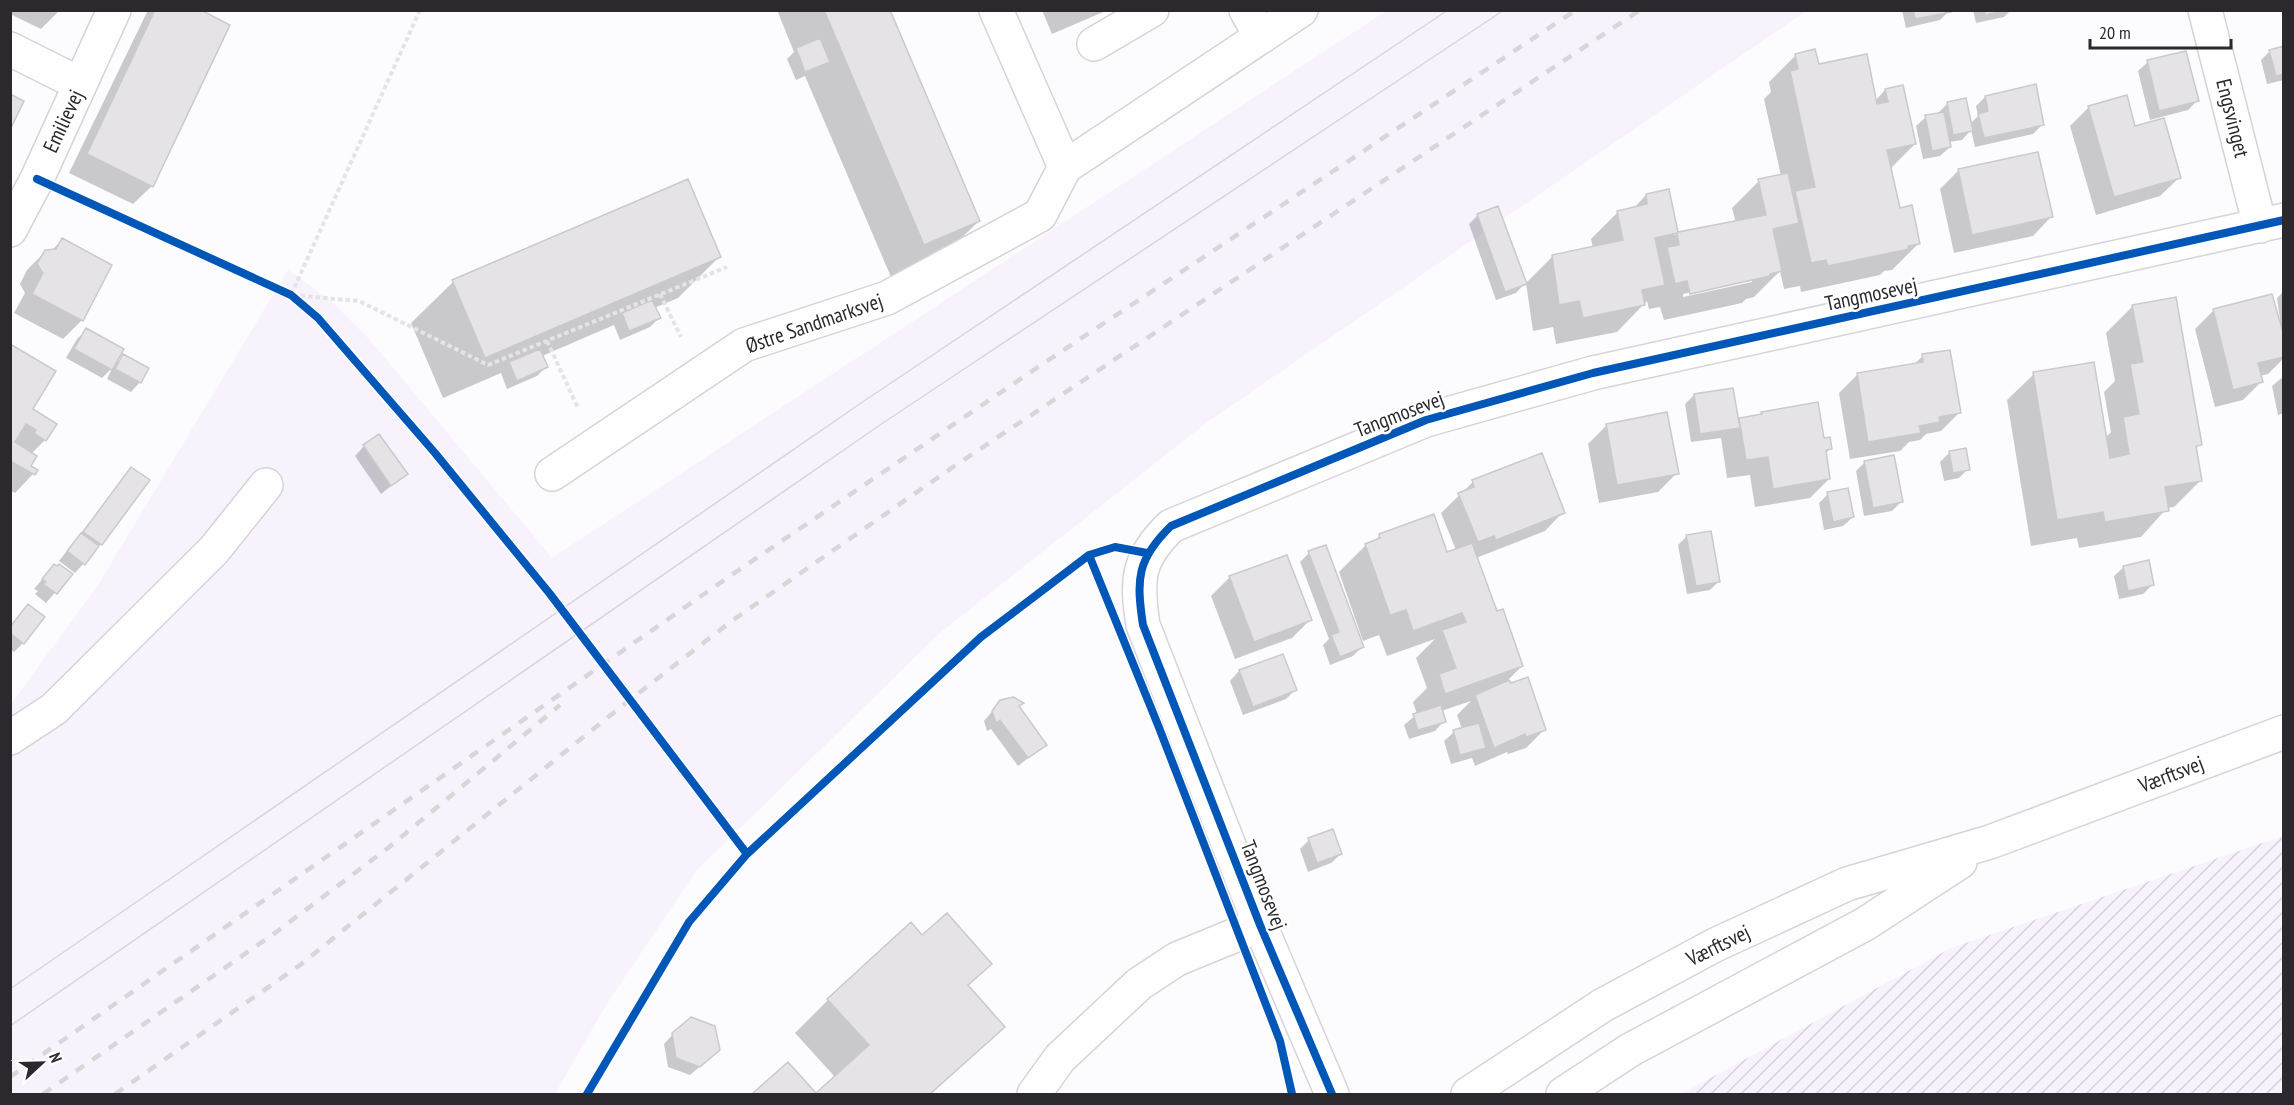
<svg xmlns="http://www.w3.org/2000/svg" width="2294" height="1105" font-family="'PT Sans Narrow',sans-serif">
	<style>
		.built { fill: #f8f2fd }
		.industrial { fill: url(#industrial-furrows) }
		.shadow { fill: #0003; fill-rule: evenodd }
		.building { fill: #e5e3e6; stroke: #cac9cc; stroke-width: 1.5 }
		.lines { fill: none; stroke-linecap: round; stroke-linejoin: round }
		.minor-casing { stroke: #d6d4d8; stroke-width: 36 }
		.path { stroke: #e4e4e4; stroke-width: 4; stroke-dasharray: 4.5 3; stroke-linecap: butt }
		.minor { stroke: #fffeff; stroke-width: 33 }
		.tram { stroke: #d7d7d8; stroke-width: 1.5 }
		.rail { stroke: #d7d7d8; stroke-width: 4.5; stroke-dasharray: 10 10; stroke-linecap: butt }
		.cycleway-casing { stroke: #fff; stroke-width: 11 }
		.cycleway { stroke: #0057b8; stroke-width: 8 }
		.labels { text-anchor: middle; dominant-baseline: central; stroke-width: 5; stroke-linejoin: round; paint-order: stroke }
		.street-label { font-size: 21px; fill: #2b292d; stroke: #fff }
	</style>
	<defs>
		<pattern id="industrial-furrows" width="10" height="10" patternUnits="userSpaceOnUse" patternTransform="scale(1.5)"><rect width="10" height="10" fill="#f8f2fd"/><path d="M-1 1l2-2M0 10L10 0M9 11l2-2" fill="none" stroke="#d5d0d9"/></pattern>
	</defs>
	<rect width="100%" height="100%" fill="#fcfbfe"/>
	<path class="built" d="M1386,11h420l-600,412 -265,209 -245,239 -90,134 -51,89h-544v-390l87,-119 190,-315 43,31 39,39 182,218z"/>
	<path class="industrial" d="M2283,836v258h-602l270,-146z"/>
	<path class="shadow" d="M10,10h50l-19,19 -31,-15z
		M148,10h50l-46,176 -19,18 -64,-31z
		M777,10h112l90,211 -34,33 -54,23 -86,-201 -9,4 -9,-21 7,-7z
		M1042,10h66l-56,24z
		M1902,10h47v1l-9,9 -34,8z
		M1973,10h38l-7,7 -28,6z
		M2284,47v33l-17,4 -6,-24 9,-9z
		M1796,55l79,46 10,-11 30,54 -25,25 9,41 20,33 -27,27 -8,1 -4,4 -79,17 -1,-6 -16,3 -4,-18 -26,26 -8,2 -4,4 -78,17 -4,-13 -11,2 -2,-8 -30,31 -61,12 -3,-17 -20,4 -7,-48 26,-26 41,-9 -2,-9 27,-27 15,-3 13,-14 31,37 -4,3 63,-12 -4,-15 27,-27 22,-5 -17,-77 7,-7 -2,-10zM1752,279v3l-69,15v-3z
		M2148,62l49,39 -9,9 -38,10 -12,-49z
		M1985,97l58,27 -10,10 -58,13 -4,-17 -9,10 -13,2 1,5 -10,9 -17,3 -7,-33 10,-9 12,-4 9,-9 23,20 8,-8 -2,-10z
		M2126,97l8,31 45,50 -19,18 -64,19 -26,-89 18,-18z
		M1958,171l93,46 -18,19 -79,17 -14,-64z
		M687,181l32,76 -41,41 -24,10 5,10 -9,9 -30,13 -6,-15 -72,31 4,11 -9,9 -30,13 -6,-16 -58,25 -32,-75 42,-41z
		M1478,215l47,68 -9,10 -20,7 -27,-76z
		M62,240l20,80 -19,19 -49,-26 11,-20 -5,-9 7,-14 19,-19h5z
		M2284,291v43h-2l2,24 -16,16 -8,2 2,5 -19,19 -28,7 -20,-78 18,-18 67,9 -3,-22z
		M2133,306l67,138 -5,5 5,32 -26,26 -7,1 -26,29 -62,11 -2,-10 -46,8 -24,-146 27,-26 71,64 6,-6 -7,-40 11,-11 -9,-48z
		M86,330l28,35 10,-9 16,26 -9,10 -24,-13 5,-11 -10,10 -36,-20 11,-19z
		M10,346l21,64 14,30 -14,14 -2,12 7,4 -3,4 -18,19 -5,-3z
		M1923,356l37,56 -19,19 -15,3 -6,6 -11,2 -9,9 -50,8 -11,-66 19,-19 55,-9z
		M2284,376v37l-6,2 -6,-29z
		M1694,395l43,27 2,-3 19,-3 4,-3 60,26 9,9 -6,6 4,25 -19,19 -55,9 -5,-32 -23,3 -6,-40 -30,4 -6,-38z
		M1607,425l70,48 -19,19 -59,11 -11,-59z
		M364,446l42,28 -25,20 -26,-38z
		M1950,452l18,17 -9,9 -15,3 -4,-19z
		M1865,462l36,40 -9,9 -28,5 -8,-45z
		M131,469l17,12 -47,63 -26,29 -16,-12z
		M1473,482l90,30 -18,19 -69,27 20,55 26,53 -14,14 37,49 -19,19 -18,6 -1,-2 -32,14 -3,-8 -21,6 -7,-23 10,-9 8,-3 -5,-14 14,-14 -30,10 3,10 -9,10 -26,8 -5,-14 13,-11 -4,-12 14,-14 -11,-30 19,-19 -48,17 -8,-21 -16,6 -24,-69 27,-27 7,-2 7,-8 66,19 10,-4 -15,-37z
		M1828,494l25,23 -10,9 -19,4 -5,-27z
		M1687,536l32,45 -9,9 -23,4 -9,-49z
		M1309,553l53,94 -9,9 -23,9 -7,-20 6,-6 -29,-77z
		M2124,567l29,17 -10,10 -24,5 -5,-23z
		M71,574l-25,29 -11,-9 3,-3 -4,-2 11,-13z
		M1230,577l80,43 -18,18 -57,21 -24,-63z
		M10,627l13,16 -9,9 -4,-3z
		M1282,655l13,35 -9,9 -43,16 -13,-34 9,-10z
		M1001,701l17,6 27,38 -27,21 -27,-37 -4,2 -3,-10z
		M1309,840l32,14 -10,9 -23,9 -8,-23z
		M922,937l68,27 -23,23 36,39 -72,68h-115l19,-17 -40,-44 33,-33z
		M673,1034l36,25 -19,16 -22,-8 -4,-23z
		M788,1064l27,30h-61z"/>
	<path class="building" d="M155,10h46l29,15 -77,162 -66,-33z
		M824,10h66l90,211 -56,24z
		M1913,10h37l1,2 -36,7z
		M1984,10h22l-21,5z
		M820,38l10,24 -25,10 -9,-24z
		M2284,46v28l-8,2 -7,-26z
		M1815,49l4,15 48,-10 10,50 11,-2 -3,-13 18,-4 13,59 -29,6 13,58 12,-3 8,39 -12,2 1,3 -81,17 -2,-6 -15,3 -16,-72 20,-4 -25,-116 8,-2 -3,-15z
		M2186,51l13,50 -40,10 -12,-51z
		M2036,84l8,41 -60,13 -6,-24 10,-3 -3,-15z
		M10,94l14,7 -14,29z
		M2127,95l8,31 29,-8 17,60 -67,19 -26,-91z
		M1966,98l7,33 -20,4 -6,-33z
		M1944,112l7,35 -19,4 -7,-36z
		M2038,152l15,65 -81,18 -14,-66z
		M1788,173l11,50 -26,6 9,42 -12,3v2l-80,18 -3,-13 -12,3 -8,-37 12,-2 -2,-12 -22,5 10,47 -23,5 3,15 -62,13 -4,-17 -20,4 -7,-50 71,-15 -6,-29 30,-7 -1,-10 23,-5 9,43 88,-17 -8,-36z
		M688,179l33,78 -236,101 -33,-78z
		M1498,206l29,78 -22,8 -28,-78z
		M62,238l50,27 -29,56 -51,-27 11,-21 -6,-9 8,-14 11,-1z
		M2272,294l12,42v21l-26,6 5,19 -30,8 -20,-81z
		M2176,297l26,148 -6,1 6,35 -37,6 4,24 -64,11 -2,-10 -46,8 -24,-148 61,-10 16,96 19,-4 -6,-37 16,-3 -9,-50 13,-2 -11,-57z
		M652,300l9,18 -32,13 -7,-18z
		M86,328l38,21 -12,21 -38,-21z
		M10,344l46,27 -23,38 24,15 -11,17 -12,-8 2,-3 -10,-6 -11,18 22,14 -6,10 7,4 -3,5 -25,-14z
		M540,349l8,18 -31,14 -8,-19z
		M1950,350l11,63 -22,4 1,5 -21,4 2,7 -53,9 -11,-69 66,-11 -1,-8z
		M123,354l26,14 -8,15 -26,-14z
		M1733,388l7,40 -40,6 -6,-40z
		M1818,402l6,36 6,-1 2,12 -6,1 4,29 -57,10 -5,-32 -22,3 -7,-42 23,-4 -1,-2z
		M1667,412l12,62 -62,11 -11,-61z
		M379,434l29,40 -17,12 -28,-41z
		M1966,448l4,22 -17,3 -4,-22z
		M1542,453l23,60 -69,27 -2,-4 -16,6 -20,-49 16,-6 -2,-7z
		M1894,455l9,47 -30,6 -9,-47z
		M131,467l19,13 -48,65 -19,-13z
		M1848,488l6,29 -21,5 -6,-30z
		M1434,514l13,38 25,-9 25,68 6,-2 20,57 -78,28 -6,-20 17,-6 -14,-38 24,-8 -4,-9 -49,18 -7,-21 -16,5 -25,-71 15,-6 -1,-4z
		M1711,531l9,51 -24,4 -10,-51z
		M81,533l18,13 -14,19 -18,-14z
		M1326,545l38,102 -24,10 -9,-22 8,-3 -31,-81z
		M1287,555l25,65 -58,22 -25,-66z
		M2149,560l5,25 -26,6 -5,-25z
		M54,564l3,2 2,-2 14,10 -16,20 -14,-10 3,-2 -4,-3z
		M28,604l17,13 -21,27 -14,-11v-6z
		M1283,654l14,36 -44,17 -14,-37z
		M1528,677l18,53 -20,7 -1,-3 -31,14 -19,-53 34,-15 2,3z
		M1013,697l11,6 -5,3 28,39 -19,13 -28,-38 -4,3 -4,-12 8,-11z
		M1441,705l5,17 -28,8 -5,-16z
		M1479,723l7,25 -26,7 -7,-25z
		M1333,829l9,25 -25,9 -9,-25z
		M947,913l45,51 -24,21 37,42 -75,67h-178l36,-32 28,31 53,-48 -42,-46 84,-77 11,13z
		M691,1017l24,9 5,24 -20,17 -24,-9 -4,-25z"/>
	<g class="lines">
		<defs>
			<path id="minor" d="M996,10l69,157 236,-157
				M1246,10l15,27
				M2205,10l55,216
				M1094,44l58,-34
				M10,49l70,35
				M10,230l27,-51 77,-169
				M552,474l192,-129 143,-47 153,-83 25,-48
				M10,738l44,-29 160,-159 52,-65
				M1034,1094l26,-36 79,-74 38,-25 83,-34
				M1332,1094l-72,-169 -117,-300c-7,-46 -6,-66 28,-99l255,-106 167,-47 691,-153
				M1468,1094l135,-89 112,-60 132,-61 143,-42 294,-110
				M1563,1094l67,-44 235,-126 95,-62"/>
		</defs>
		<use href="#minor" class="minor-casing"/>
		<path class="path" d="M420,10l-129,285 68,6 129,64 239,-98
			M660,294l21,43
			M547,341l31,67"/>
		<use href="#minor" class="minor"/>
		<path class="tram" d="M10,989l854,-588 584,-391
			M10,1026l870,-601 624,-415"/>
		<path class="rail" d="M10,1077l720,-501 317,-215 529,-351
			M43,1094l232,-161 113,-85 172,-143
			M115,1094l185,-129 322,-259 111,-86 220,-153 687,-457"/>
		<defs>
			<path id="cycleway" d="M37,179l254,116 27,23 117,135 115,141 197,260
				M1089,555l69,170 122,316 12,53
				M587,1094l102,-172 58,-68 234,-217 108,-82 26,-8 32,6
				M1332,1094l-72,-169 -117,-300c-7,-46 -6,-66 28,-99l255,-106 167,-47 691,-153"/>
		</defs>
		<use href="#cycleway" class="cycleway-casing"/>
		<use href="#cycleway" class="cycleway"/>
	</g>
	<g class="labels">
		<g class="street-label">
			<text transform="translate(2233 118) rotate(76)">Engsvinget</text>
			<text transform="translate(63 121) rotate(-65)">Emilievej</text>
			<text transform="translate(1871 294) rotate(-12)">Tangmosevej</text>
			<text transform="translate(814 323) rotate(-19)">Østre Sandmarksvej</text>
			<text transform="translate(1399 414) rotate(-21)">Tangmosevej</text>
			<text transform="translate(2171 774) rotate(-21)">Værftsvej</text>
			<text transform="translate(1264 885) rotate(69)">Tangmosevej</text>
			<text transform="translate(1718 945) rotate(-26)">Værftsvej</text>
		</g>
	</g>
	<rect width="2294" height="1105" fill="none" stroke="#2b292d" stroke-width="24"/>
	<g transform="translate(42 1063) rotate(68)" stroke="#ffffff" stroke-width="4.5" paint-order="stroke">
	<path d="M0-4.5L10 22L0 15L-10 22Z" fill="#2b292d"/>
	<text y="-9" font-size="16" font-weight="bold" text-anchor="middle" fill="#2b292d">N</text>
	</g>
	<path d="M2090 39v9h141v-9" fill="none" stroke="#2b292d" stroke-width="3"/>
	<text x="2099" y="39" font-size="18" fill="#2b292d" stroke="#ffffff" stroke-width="4.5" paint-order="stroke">20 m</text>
</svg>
